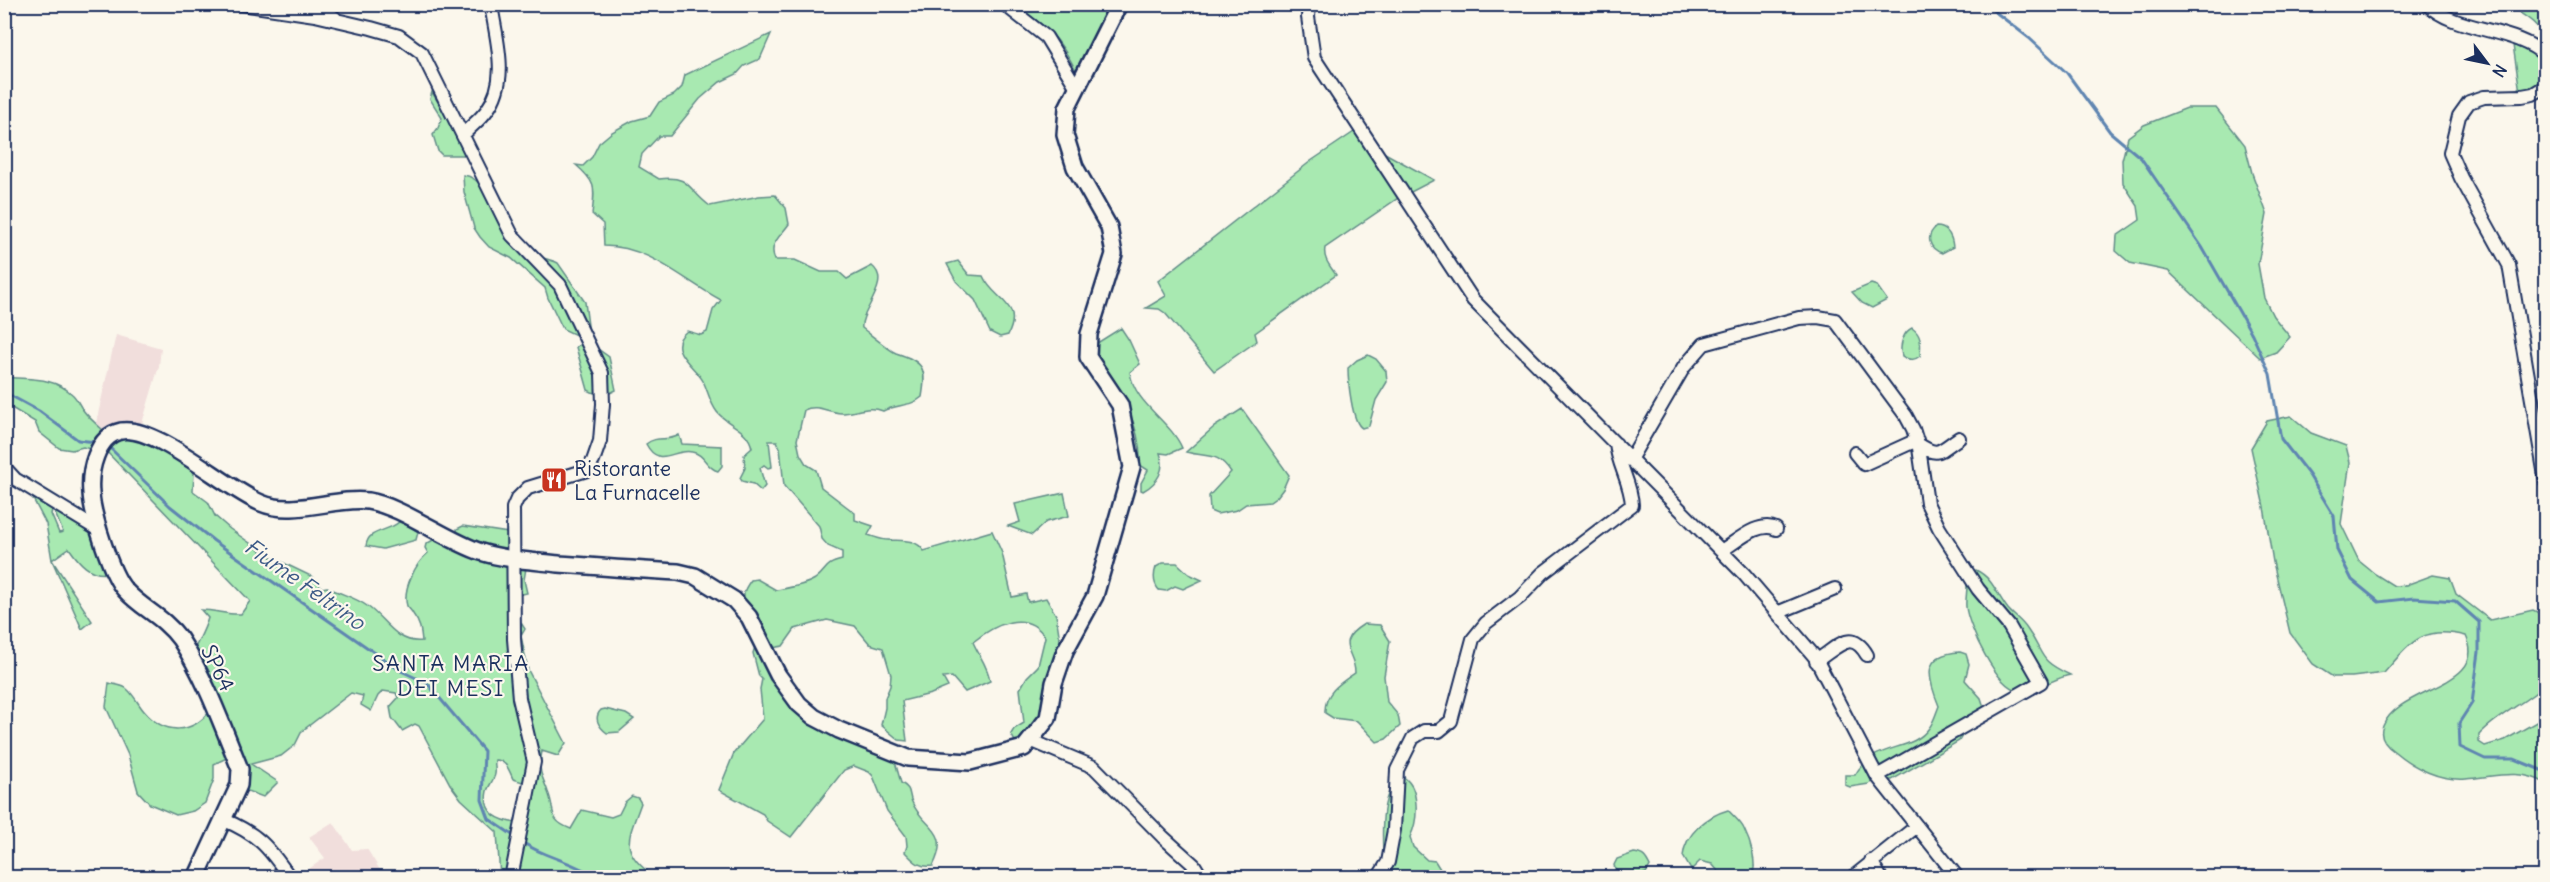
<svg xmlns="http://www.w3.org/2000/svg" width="2550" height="882" font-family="Delius,sans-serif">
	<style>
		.built { fill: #f1dedc }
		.green { fill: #a8e9b1; stroke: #628c88; stroke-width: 1.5; fill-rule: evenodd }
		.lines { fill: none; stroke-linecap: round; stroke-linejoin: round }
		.stream { stroke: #5e85b1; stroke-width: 3 }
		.minor-casing { stroke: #1b2f5e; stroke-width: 16 }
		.tertiary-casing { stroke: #1b2f5e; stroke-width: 20 }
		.minor { stroke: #fbf7ec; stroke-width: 12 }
		.tertiary { stroke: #fbf7ec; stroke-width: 15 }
		.labels { text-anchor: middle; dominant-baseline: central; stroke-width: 4.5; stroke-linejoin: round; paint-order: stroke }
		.poi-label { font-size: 21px; fill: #1b2f5e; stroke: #fbf7ec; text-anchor: start }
		.street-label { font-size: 21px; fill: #1b2f5e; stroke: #fbf7ec }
		.water-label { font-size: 22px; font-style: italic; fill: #3c5a87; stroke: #fbf7ec }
		.neighbourhood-label { font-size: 22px; letter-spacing: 1.5px; fill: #1b2f5e; stroke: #fbf7ec }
	</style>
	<rect width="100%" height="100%" fill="#fbf7ec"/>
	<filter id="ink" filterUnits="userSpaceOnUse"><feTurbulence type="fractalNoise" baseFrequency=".0167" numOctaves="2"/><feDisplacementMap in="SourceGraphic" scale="12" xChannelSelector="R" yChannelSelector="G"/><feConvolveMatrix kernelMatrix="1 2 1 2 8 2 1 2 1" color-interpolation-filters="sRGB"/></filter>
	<g filter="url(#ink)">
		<path class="built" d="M116,335l45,13 -2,18 -18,61 -17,-4 -20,7 -8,-7z
			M333,822l19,28 15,-1 18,29h-90l30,-20 -16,-21z"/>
		<path class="green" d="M1015,5h86l11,6 -35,61c-19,-36 -29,-45 -62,-67z
			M2498,5h47v16l-7,7c-7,-10 -18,-13 -26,-22l-6,2z
			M771,34l-11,25 -16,7 -7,8 -17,8 -20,17 -30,37h-11l-17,18 -3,13 20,12c32,-5 29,12 51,27l49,-10 16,-1 11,13 3,16c-9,13 -21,20 -14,36h20l26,12h18l8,7 25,-13c21,16 -13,46 -10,62 8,6 27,22 34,25 28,9 31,15 26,44 -11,10 -26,7 -39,14 -15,-6 -28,2 -42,2 -14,-1 -24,-9 -37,-3l-7,30 3,14 6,10 10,6 5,17 34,26v7l18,6 -5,9c7,2 13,5 20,5 14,1 27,-2 36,11l68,-20 10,22 10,44 14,-3 2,8 18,-4 10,17 5,32 -17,68 -27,30 -6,-11 3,-5 10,-6 -4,-34 7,-12 11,-11 7,-29c-19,-29 -51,-12 -72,5 6,14 15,24 17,39l-25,11 -13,-15 -9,1 5,9 -17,7 -29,7 5,40 -8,-1 -18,-15 4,-17v-10l5,-12 1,-11 -8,-27 -13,-4 -15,-18 -28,-6 -32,9 -12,17 -11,2c-7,-13 -30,-41 -28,-55 1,-5 4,-9 7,-13l6,-1 19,11c12,-2 28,-4 39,-11 13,-9 8,-15 27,-19v-8l-14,-6 -6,-7 -3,-13 -35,-40 -4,-38 -3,-7h-8l3,26 -4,1 -4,-3 -4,3 5,18 -4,5 -8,-7 -11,-3 -2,-3 5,-10 -1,-13 8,-7c-4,-20 -24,-22 -35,-36 -7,-9 -9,-21 -14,-31 -8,-15 -39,-32 -16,-50l14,4 6,-3 6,-22 8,-10c-39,-20 -71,-54 -117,-54l-1,-22 -11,-10c3,-26 5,-31 -16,-49l7,1 9,-9 7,-14 13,-11 20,-11 18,-5 9,-14 15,-7 8,-8 3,-12z
			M2513,45l30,12 2,6v18l-3,3 -22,8z
			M432,92l36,61 -3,2h-23l-4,-4 -5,-16 5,-7 4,-10 -12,-19z
			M2187,108h29l29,37 7,28 15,41 -9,50 6,34 9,18 17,21 -14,15 -16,6 -92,-87 -38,-8 -14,-12 1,-15 23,-16 -2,-14 -15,-23 -1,-23 6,-23 16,-12z
			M1357,130l44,66 -76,52c-2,11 5,18 11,27l-81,58 2,8 -43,30 -49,-58 -6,-4 -13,-1 20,-12 -8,-15 153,-120z
			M1383,152l51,28 -25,13z
			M463,175c29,3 33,53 51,71 13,12 29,10 44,17l27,39 4,31 -11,3 -15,-7 -15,-31 -3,-10 -34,-30 -22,-11 -9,-10 -6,-9 -10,-36z
			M1936,227c12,0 16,10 17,20l-11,6c-13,-4 -17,-17 -6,-26z
			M958,261l11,14 14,1c10,24 41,27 25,59l-8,2 -10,-5 -15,-32 -19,-19 -9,-17z
			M1871,284l6,2 10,14 -15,8 -10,-5 -10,-11z
			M1121,328l8,12 11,24 -10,8c4,32 40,48 52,76l-14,6 -8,-1c6,16 -2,30 -17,38l-2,-1v-7l7,-13 -8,-5c2,-44 -23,-76 -47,-110l1,-10z
			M1912,328c10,7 9,16 8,28 -6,5 -11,4 -18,0 -3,-10 1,-24 10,-28z
			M582,343l13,4 14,10 7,33c-11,6 -17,6 -28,0l-12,-43z
			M1368,355l8,4 10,12 1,11 -11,18 -7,26 -7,2c-10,-5 -14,-47 -14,-60l9,-8z
			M5,377c23,3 48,-1 67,17 5,4 7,11 11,16 5,7 13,14 20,20l7,-4 2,3 -19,21 -10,-3 -11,3 -13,-2 -20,-16 -4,-10 -30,-18z
			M1242,409l47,66 -6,14 -6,8 -7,5 -24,2 -9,6 -20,4 -7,-3 -1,-15 22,-24c-14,-21 -23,-14 -45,-20l28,-25z
			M2291,416l20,17 35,13 4,16 -9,62 18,37 16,13 19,12 12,-1 27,-10 17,3 6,16 34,26 43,-10 12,6v69c-21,19 -47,29 -66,50v7l6,4 20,-6 40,-23v66c-26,-15 -51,-6 -79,-4 -26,2 -52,-11 -71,-27 -9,-6 -17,-14 -12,-26 16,-40 107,-39 83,-90 -44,-11 -55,6 -82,37l-32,4h-19l-20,-13 -23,-31 -17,-71 -9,-55 -13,-59 16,-27z
			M679,435l3,9 40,2v20l-4,5c-12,-3 -13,-17 -26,-19 -18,-4 -33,17 -46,-8 11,-9 22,-2 33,-9z
			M125,437l16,2 50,29 3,4 -1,19 15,11 7,14 15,13 37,26 46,22 9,11 5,-1c13,7 28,10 40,19 18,12 29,38 55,35 -1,-11 -2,-18 -9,-27 0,-1 -6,-8 -6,-8 -5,-17 9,-43 21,-53l-3,-5 1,-4 9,-5 87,25 4,4 -2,12 3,13 -9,2v23l7,11 -4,7 7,34 38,73 -8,13 -16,-5c-4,23 -1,21 6,41 8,19 -1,28 23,37l11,-19 29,7 8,-3 6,-12 7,-6 6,2 3,5c-13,37 -23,48 14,74h-155l-3,-45 -36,-33 -11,-15 -31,-58 -4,-2 -13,7 -10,-13 -2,-11 8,-9 -2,-5 -13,-2 -5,5 -7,15 -10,-6 2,-9 -12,-3 -49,38 -7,14 -14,11 -30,8 27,18 -15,15 -21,-8 -50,-134c5,-13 12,-23 16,-37l-7,-8c15,0 26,5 40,4l9,-13 -145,-151 12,-12zM495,760c11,0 14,10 18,19l13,4 -8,40c-18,-2 -36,-9 -31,-32 2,-6 7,-11 8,-17 1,-5 -1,-9 0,-14z
			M1064,493l5,23 -23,6 -14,13 -24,-9 12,-4 -5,-18z
			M31,495l22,11 -2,8 8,19 4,-1 -8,-19 1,-3 42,23 11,40c-19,4 -31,-12 -40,-25l-17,12 40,61 -10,8 -30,-69 -6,-36z
			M399,522l7,2 12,8 -2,8 -33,9 -17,-3c2,-17 22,-14 33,-24z
			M463,526l45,7 1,21 -50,-14 -2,-11z
			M1163,563h14l12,11 13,6 -19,9 -8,-3 -9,5 -7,-1c-6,-7 -6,-14 -3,-23z
			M1976,570c18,9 20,24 32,39 6,7 14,12 19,20 19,26 9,30 43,46 -19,4 -32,17 -52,15 -21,-2 -50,-64 -52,-83 -1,-11 3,-21 0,-32z
			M1364,624l16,1 10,16 -6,35 3,26 11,13 2,11 -14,13 -9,3 -20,-21 -24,-3 -8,-5c-1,-20 15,-30 30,-40 0,-23 -23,-29 9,-49z
			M757,641l24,50 113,67 7,25c11,6 7,10 11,19 11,27 40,26 21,64 -14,2 -19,-5 -28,-14l2,-6 -1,-10 -19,-25 -14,-35 -4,-4 -15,-6 -10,4 -53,67 -24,-16 -4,-7 -44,-24 15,-37 29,-34 -3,-30 2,-10 -3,-3 -6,-23z
			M1960,652l6,2 3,10 -4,16 16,18 3,9 -18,22 -7,12 -67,39h-16l-7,4 -19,3 -5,-2v-10h10c18,-33 57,-22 74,-47 5,-6 7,-15 10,-22 -11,-27 -19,-52 21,-54z
			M109,683c6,2 14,2 18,6 7,6 11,15 17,22 21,25 48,23 67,-1l20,46 -17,8v15l-9,24 -12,8 -17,4 -26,-11 -12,-13 -10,-36 -22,-48z
			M605,709l21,5 8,5 -15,13 -12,1c-8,-6 -14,-15 -6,-23z
			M1401,776c20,9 17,45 9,61l3,10 14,13 8,1 10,16h-57c-1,-7 -5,-15 -5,-23 -1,-24 -3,-63 18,-78z
			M1728,810c5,6 13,12 16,19 6,12 14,36 8,48h-29l-11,-13 -12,-3 -9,9 -8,-14c2,-22 24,-40 45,-46z
			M1634,853c10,1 12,5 16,13l-4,7 -17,5 -13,-6 -2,-7 3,-6z"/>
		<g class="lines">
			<path class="stream" d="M1985,4l44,34 38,35 43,59 31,26 61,89 50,87 18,40 11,65 28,36 25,41 3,34 15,30 27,22 35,-4 41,3 24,21v30l-7,51 -13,20 1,24 25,12h29l32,13
				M4,392l35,19 39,29 18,2
				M111,449l59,57 44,35 187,130 26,12 57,68 -2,49 7,19 25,17
				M522,842c23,16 52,19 75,36"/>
			<defs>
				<path id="minor" d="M241,4l74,11 56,13 28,8 23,17 90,182 48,50 42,88 1,31 -3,37 -7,20 -6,9 -59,18 -11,11 -4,9 1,131 5,59 15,64 -23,116
					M317,4l18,14
					M1004,4l42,33 31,51
					M1309,4l-1,13 6,41 159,242 271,274 71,83 62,119 81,102
					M2427,4c28,28 88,23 119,52
					M2546,86l-13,8 -11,2 -38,1 -15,5 -10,14 -9,37 11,25 48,87 37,217
					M464,134c7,-8 17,-15 23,-24 23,-31 9,-70 4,-106
					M1918,444c21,14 21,7 41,-6
					M1855,453l9,11 53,-24
					M1631,458l53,-91 20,-23 95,-26 19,-1 17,3 71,96 7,13 6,19 8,55 12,25 39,61 31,37 32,56 -164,94
					M4,467l11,12 85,52
					M1721,551c15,-9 38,-31 55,-22
					M1777,613l58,-24
					M1816,661c22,-14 35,-33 51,-6
					M1030,740l64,27 69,70 31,28 8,13
					M222,819c36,15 46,27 68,59
					M1871,861l10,17
					M1378,878l10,-16 6,-32 3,-60 16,-32 11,-7h15l12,-10 22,-82 13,-16 34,-26 23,-24 89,-68c-1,-22 -14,-40 -16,-61
					M1852,878l65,-52"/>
				<path id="tertiary" d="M196,878l43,-93 1,-16c-18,-44 -34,-90 -60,-130 -17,-23 -38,-30 -55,-49 -14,-15 -33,-76 -34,-97 -2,-21 5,-57 30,-62 36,-6 105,58 140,72 33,14 73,-6 107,-2 33,5 79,40 113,51 25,8 52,9 78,12 40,3 79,6 119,8l17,4 39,24 15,17 29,58 21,29 15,13 25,13 69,28 62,4 54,-14 24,-30 6,-35 11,-32 30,-55 37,-129 -12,-62 -32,-48 1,-23 25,-80 -5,-27 -34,-60 -10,-32 2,-27 52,-104"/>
			</defs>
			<use href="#minor" class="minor-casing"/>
			<use href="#tertiary" class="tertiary-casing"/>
			<use href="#minor" class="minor"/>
			<use href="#tertiary" class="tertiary"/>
		</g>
	</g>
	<defs>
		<symbol id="restaurant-square" viewBox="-11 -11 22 22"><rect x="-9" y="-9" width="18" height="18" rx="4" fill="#c8321e" stroke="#fbf7ec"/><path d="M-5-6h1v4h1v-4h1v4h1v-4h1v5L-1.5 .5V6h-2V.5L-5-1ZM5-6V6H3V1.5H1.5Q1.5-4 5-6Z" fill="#fff"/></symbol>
	</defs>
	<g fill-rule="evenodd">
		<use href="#restaurant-square" x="539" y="465" width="30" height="30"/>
	</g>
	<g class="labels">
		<g class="poi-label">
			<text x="574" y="468">Ristorante<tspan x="574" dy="24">La Furnacelle</tspan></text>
		</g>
		<g class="street-label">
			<text transform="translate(218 668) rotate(64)">SP64</text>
		</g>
		<g class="water-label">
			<text transform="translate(305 584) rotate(35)">Fiume Feltrino</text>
		</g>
		<g class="neighbourhood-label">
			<text x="451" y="663">SANTA MARIA<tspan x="451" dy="25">DEI MESI</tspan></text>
		</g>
	</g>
	<rect width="2550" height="882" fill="none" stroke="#fbf7ec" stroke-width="24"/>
	<rect x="12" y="12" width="2526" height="858" fill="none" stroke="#1b2f5e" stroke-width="2" filter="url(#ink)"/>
	<g transform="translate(2487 63) rotate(122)" stroke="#fbf7ec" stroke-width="4.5" paint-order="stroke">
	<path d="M0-4.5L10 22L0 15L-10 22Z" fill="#1b2f5e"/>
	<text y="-9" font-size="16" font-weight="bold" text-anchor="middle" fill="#1b2f5e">N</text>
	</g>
</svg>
